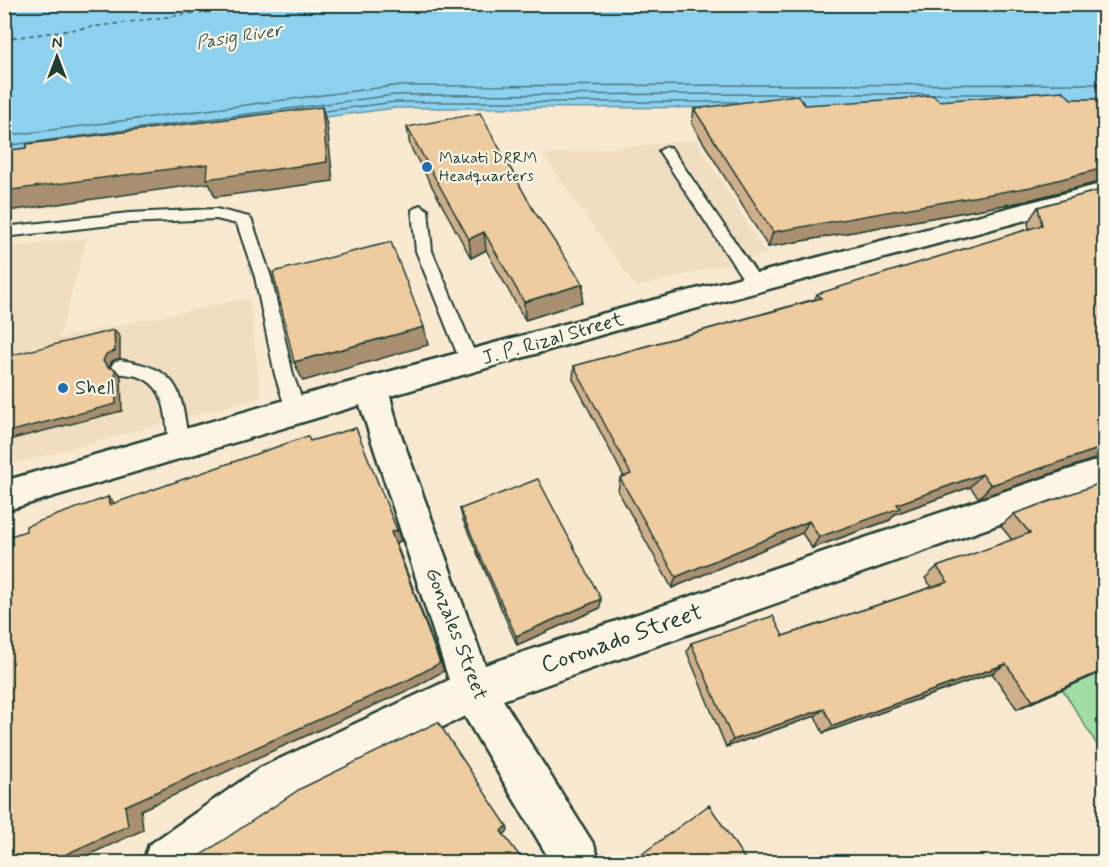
<svg xmlns="http://www.w3.org/2000/svg" width="1109" height="867" font-family="Mynerve,sans-serif">
	<style>
		.built { fill: #f1ddbf }
		.green { fill: #a1dda4; stroke: #608d6c; stroke-width: 1.5 }
		.water { fill: #8ed1ef; stroke: #6296a4; stroke-width: 1.5 }
		.lines { fill: none; stroke-linecap: round; stroke-linejoin: round }
		.shore { stroke: #4b787f; stroke-width: 1.5 }
		.ferry { stroke: #355b59; stroke-width: 1.5; stroke-dasharray: 4.5 4; stroke-linecap: butt }
		.lane-casing { stroke: #1f3d34; stroke-width: 4 }
		.street-casing { stroke: #1f3d34; stroke-width: 5 }
		.secondary-casing { stroke: #1f3d34; stroke-width: 5 }
		.lane { fill: #fcf5e5; fill-rule: evenodd }
		.street { fill: #fcf5e5; fill-rule: evenodd }
		.secondary { fill: #fcf5e5; fill-rule: evenodd }
		.wall { fill: #ceaf8a; stroke: #1f3d34; stroke-width: 1.5 }
		.shaded-wall { fill: #a78f70; stroke: #1f3d34; stroke-width: 1.5 }
		.building { fill: #efcca0; stroke: #1f3d34; stroke-width: 1.5 }
		.poi-dot { fill: #1f6fb2; stroke: #fcf5e5; stroke-width: 2 }
		.labels { text-anchor: middle; dominant-baseline: central; stroke-width: 4.5; stroke-linejoin: round; paint-order: stroke }
		.far-poi-label { font-size: 16px; fill: #1f3d34; stroke: #fcf5e5; text-anchor: start }
		.far-water-label { font-size: 18px; font-style: italic; fill: #355b59; stroke: #fcf5e5 }
		.street-label { font-size: 20px; fill: #1f3d34; stroke: #fcf5e5 }
		.poi-label { font-size: 20px; fill: #1f3d34; stroke: #fcf5e5; text-anchor: start }
		.near-street-label { font-size: 24px; fill: #1f3d34; stroke: #fcf5e5 }
	</style>
	<rect width="100%" height="100%" fill="#f8e9d0"/>
	<filter id="ink" filterUnits="userSpaceOnUse"><feTurbulence type="fractalNoise" baseFrequency=".0167" numOctaves="2"/><feDisplacementMap in="SourceGraphic" scale="12" xChannelSelector="R" yChannelSelector="G"/><feConvolveMatrix kernelMatrix="1 2 1 2 8 2 1 2 1" color-interpolation-filters="sRGB"/></filter>
	<g filter="url(#ink)">
		<path class="built" d="M696,140l70,114 -130,33 -93,-132z
			M87,238l-28,100 190,-40 12,99 -256,69v-218z"/>
		<path class="green" d="M1104,671v85l-43,-69z"/>
		<path class="water" d="M17,5h1087v102l-709,1 -390,51v-152z"/>
		<g class="lines">
			<path class="shore" d="M798,94h131
				M934,94h84
				M325,111l70,-9h342
				M4,136l389,-50 711,-2
				M4,146l390,-51 399,-1"/>
			<path class="ferry" d="M4,39l258,-35"/>
			<defs>
				<path id="lane" d="M666,147l5,1 90,132 2,4 -2,4h-12l-90,-137z
					M420,205l8,5 4,41 47,112 -3,5 -6,2 -6,-2 -3,-5 -45,-112 -4,-41z
					M216,209l33,8 3,4 19,56 22,98 13,35 -3,5 -7,3 -7,-3 -3,-5 -11,-35 -20,-98 -18,-53 -21,-5 -87,4 -125,14v-10l125,-14z
					M120,360c62,9 61,31 69,86l-3,6 -7,2 -7,-2 -3,-6c-3,-22 -1,-54 -23,-66 -9,-6 -22,-5 -32,-8l-3,-5 3,-5z"/>
				<path id="street" d="M1104,458v29l-601,213 91,145 6,17h-49l-93,-157 -6,-15 6,-15 15,-6z"/>
				<path id="secondary" d="M1104,183v16l-462,124 -252,73 7,28 97,266 -6,15 -196,95 -87,62h-62l6,-17 111,-77 189,-88 -89,-275 -356,106v-30l292,-84 346,-94z"/>
			</defs>
			<use href="#lane" class="lane-casing"/>
			<use href="#street" class="street-casing"/>
			<use href="#secondary" class="secondary-casing"/>
			<use href="#lane" class="lane"/>
			<use href="#street" class="street"/>
			<use href="#secondary" class="secondary"/>
		</g>
		<path class="wall" d="M1104,99v83l-1,-1 -82,21 -253,45 -76,-123 2,-15 245,-8z
			M407,127l176,157 -1,18 -57,18 -39,-70 -15,8 -61,-112z
			M1104,189v268l-1,-1 -124,42 -9,-11 -75,27 -5,6 -78,28 -10,-15 -130,55 -54,-97 2,-13 4,-1 -51,-98 1,-13 241,-67 2,-5 212,-65 -1,-7 10,-15z
			M1104,482v189l-87,38 -25,-36 -169,60 -8,-17 -89,31 -39,-95 4,-9 92,-7 149,-49 -7,-9 12,-11 75,-27 -11,-14 13,-12z
			M460,509l140,99 -83,37 -54,-125z"/>
		<path class="shaded-wall" d="M322,107l5,18 6,56 -118,16 -6,-14 -201,28 -2,13 -2,2v-35z
			M1104,168v11l-1,2 -82,21 -253,45 5,-15z
			M484,232l2,18 -15,8 -2,-19z
			M583,284l-1,18 -57,18 -1,-18z
			M424,327l4,18 -125,36 -9,-19z
			M114,330l6,7v21l-8,3 -3,7 -6,-7z
			M115,369l6,7 1,35 -118,30v-8z
			M1104,447v8l-1,1 -124,42 12,-13z
			M982,474l-12,13 -75,27 -5,6 -78,28 7,-11 78,-33z
			M108,497l13,12 -12,-4z
			M809,521l-7,12 -130,55 4,-11z
			M397,530l4,11 -5,2 48,128 -29,16 -274,123 2,20 -70,32h-24l76,-56 266,-274z
			M601,599l-1,9 -83,37 -1,-9z
			M1006,664l-14,9 -169,60 10,-7z
			M1104,670v1l-87,38 16,-8z
			M824,709l-9,7 -89,31 7,-7z
			M507,826l1,4 -4,5 -3,-4z"/>
		<path class="building" d="M1063,91l8,8h33v69l-73,19 -258,45 -79,-123 103,-14 8,10 96,-6 32,-4 6,6z
			M322,107l5,55 -120,17 1,-15 -204,27v-40l22,-3 1,-4z
			M480,113l54,98 49,73 -59,18 -40,-70 -15,7 -62,-112z
			M1104,189v258l-113,38 -9,-11 -85,30 3,4 -81,29 -10,-16 -133,56 -56,-99 11,-4 -57,-108 247,-68 -4,-4 225,-69 -4,-18z
			M391,242l33,85 -130,35 -21,-90z
			M114,330l1,21 -9,3 -3,7 5,6 7,2 1,35 -112,29v-76z
			M356,428l41,102 -6,2 49,131 -30,16 -285,127 3,20 -79,36h-45v-324l22,-7v-5l82,-29 1,8 199,-69 2,5z
			M538,479l63,120 -85,37 -56,-127z
			M1104,482v188l-71,31 -27,-37 -173,62 -9,-17 -91,31 -42,-97 82,-27 10,20 165,-54 -11,-15 93,-34 -16,-19z
			M438,722l69,104 -6,5 23,31h-341l9,-1 108,-72z
			M709,805l38,57h-116z"/>
	</g>
	<g class="poi-dot">
		<circle cx="427" cy="167" r="6"/>
		<circle cx="63" cy="388" r="6"/>
	</g>
	<g class="labels">
		<g class="far-poi-label">
			<text x="439" y="158">Makati DRRM<tspan x="439" dy="18">Headquarters</tspan></text>
		</g>
		<g class="far-water-label">
			<text transform="translate(239 37) rotate(-9)">Pasig River</text>
		</g>
		<g class="street-label">
			<text transform="translate(553 339) rotate(-16)">J. P. Rizal Street</text>
			<text transform="translate(456 634) rotate(69)">Gonzales Street</text>
		</g>
		<g class="poi-label">
			<text x="75" y="388">Shell</text>
		</g>
		<g class="near-street-label">
			<text transform="translate(622 639) rotate(-19)">Coronado Street</text>
		</g>
	</g>
	<rect width="1109" height="867" fill="none" stroke="#fcf5e5" stroke-width="24"/>
	<rect x="12" y="12" width="1085" height="843" fill="none" stroke="#1f3d34" stroke-width="2" filter="url(#ink)"/>
	<g transform="translate(57 57)" stroke="#fcf5e5" stroke-width="4.5" paint-order="stroke">
	<path d="M0-4.5L10 22L0 15L-10 22Z" fill="#1f3d34"/>
	<text y="-9" font-size="16" font-weight="bold" text-anchor="middle" fill="#1f3d34">N</text>
	</g>
</svg>
